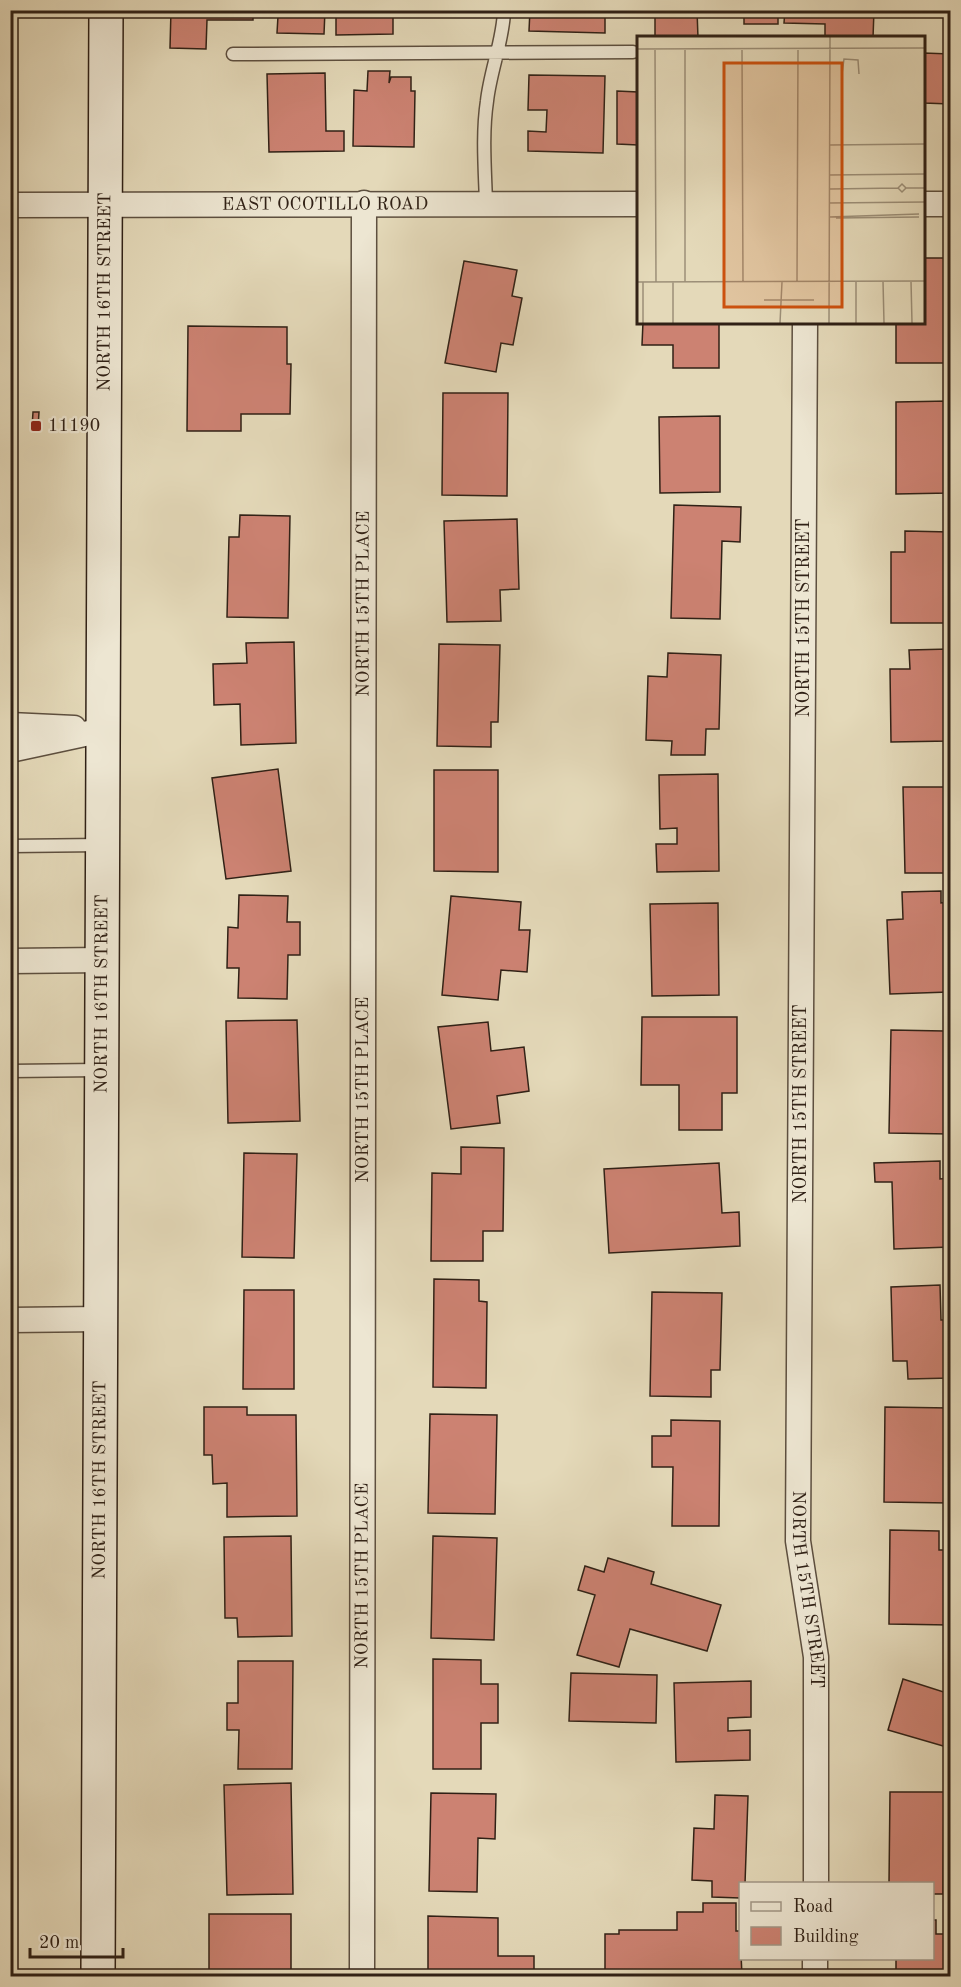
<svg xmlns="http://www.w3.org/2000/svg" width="961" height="1987" font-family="'Old Standard TT',serif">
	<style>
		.building { fill: #cc8272; stroke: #302116; stroke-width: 1.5 }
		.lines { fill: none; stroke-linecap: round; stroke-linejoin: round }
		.service-casing { stroke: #5d4f3f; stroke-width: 15 }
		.minor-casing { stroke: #5d4f3f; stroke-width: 27 }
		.secondary-casing { stroke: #302116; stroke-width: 36 }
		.service { stroke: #ede6d2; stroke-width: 12 }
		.minor { stroke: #ede6d2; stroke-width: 24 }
		.secondary { stroke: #ede6d2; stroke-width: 33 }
		.poi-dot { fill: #8f2418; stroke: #ede6d2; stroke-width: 2 }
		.labels { text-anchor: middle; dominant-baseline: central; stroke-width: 4.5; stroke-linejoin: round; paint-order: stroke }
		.street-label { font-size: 18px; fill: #302116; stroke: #ede6d2 }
		.poi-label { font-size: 18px; fill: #302116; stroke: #ede6d2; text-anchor: start }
		.inset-road { fill: none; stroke: #9c8f78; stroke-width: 1.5 }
		.view { fill: #cc510e; fill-opacity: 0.15; stroke: #cc510e; stroke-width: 3 }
		.inset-edge { fill: none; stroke: #302116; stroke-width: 3 }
	</style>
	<rect width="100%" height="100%" fill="#e4d9b9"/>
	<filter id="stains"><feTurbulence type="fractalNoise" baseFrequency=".00333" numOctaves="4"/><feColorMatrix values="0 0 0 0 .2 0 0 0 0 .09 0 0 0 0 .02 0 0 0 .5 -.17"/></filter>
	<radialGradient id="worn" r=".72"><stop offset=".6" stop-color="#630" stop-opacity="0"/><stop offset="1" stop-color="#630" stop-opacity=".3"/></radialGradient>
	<path class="building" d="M171,10h82v10h-46l-1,29 -36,-1z
		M264,10h61l-1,24 -47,-1 1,-17 -15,-1z
		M336,10h57v24l-57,1z
		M530,10h75v23l-76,-2z
		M615,10h82l1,28h-43v-21h-40z
		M744,10h34v14h-34z
		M785,10h89l-1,28h-48v-14l-41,-1z
		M950,26v78l-26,-1v-50l26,1z
		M368,71h22l-1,12 2,-6h20v14h4l-1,56 -61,-1 1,-56 13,1z
		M325,73l1,58h18v20l-75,1 -2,-78z
		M529,75l76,1 -2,77 -75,-2v-20l18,1 1,-22h-19z
		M617,91l21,1v53l-21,-1z
		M924,258h26v105h-54v-41h28z
		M464,261l53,9 -5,26 10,2 -9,47 -12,-2 -5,29 -51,-9z
		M643,322h76v46h-46v-23h-31z
		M188,326l99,1v37h4l-1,50h-49v17h-54z
		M443,393h65l-1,103 -65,-1z
		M949,401l1,92 -54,1v-92z
		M33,412h6l-1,16h-6z
		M720,416v76l-60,1 -1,-76z
		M10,447h2l1,111h-3z
		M674,505l67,2 -1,35 -18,-1 -2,78 -49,-1z
		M240,515l50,1 -2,102 -61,-1 2,-80h10z
		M517,519l2,70 -19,1 1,31 -54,1 -3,-101z
		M905,531l45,1v91h-59v-71h14z
		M294,642l2,101 -55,2 -1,-41 -26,1 -1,-41 34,-1 -1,-20z
		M439,644l61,1 -2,77h-7v25l-54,-1z
		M950,649v92l-59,1 -1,-73h20l-1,-19z
		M668,653l53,2 -2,74h-13l-1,26h-34l1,-14 -26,-1 2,-64 19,1z
		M278,769l13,102 -65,8 -14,-101z
		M434,770h64v102l-64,-1z
		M718,774l1,97 -62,1 -1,-28h21v-16l-17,1 -1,-54z
		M903,787h47v20h-5l2,66h-42z
		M941,891v12l9,-1 -1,90 -59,2 -3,-74 16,-1 -1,-27z
		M239,895l49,1 -1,26h13v33h-12l-1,44 -49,-1 1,-30h-12l1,-41 10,1z
		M451,896l70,6 -2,28h11l-3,42 -26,-2 -3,30 -56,-5z
		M718,903l1,92 -67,1 -2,-92z
		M642,1017h95v76h-15v37h-43v-45h-38z
		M297,1020l3,101 -72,2 -2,-102z
		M488,1022l3,29 33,-4 5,44 -32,5 3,27 -49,6 -13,-102z
		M891,1030l53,1v34l6,1v68l-61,-1z
		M461,1147l43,1 -1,83h-20v30h-52l1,-88 29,1z
		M244,1153l53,1 -3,104 -52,-1z
		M940,1161v18l10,-1v69l-56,2 -2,-67h-17l-1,-19z
		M719,1163l3,50 17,-1 1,34 -131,7 -5,-84z
		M434,1279l45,1v21l8,1 -1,86 -53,-1z
		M940,1285l1,35h9v58l-42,1 -1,-18h-14l-2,-74z
		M244,1290h50v99h-51z
		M652,1292l70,1 -2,77h-9v27l-61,-1z
		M204,1407h43v8h49l1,101 -70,1v-34l-14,1 -1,-29h-8z
		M885,1407l65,1v95l-66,-1z
		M430,1414l67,1 -2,99 -67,-1z
		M671,1420l49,1 -1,105h-47l1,-59h-21v-31h19z
		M890,1530l49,1v19h11v75l-61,-1z
		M291,1536l1,100 -54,1 -1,-19h-12l-1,-81z
		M433,1536l64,2 -3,102 -63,-2z
		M608,1558l46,14 -3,12 70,21 -14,46 -77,-22 -11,38 -42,-12 18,-60 -17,-5 7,-24 19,6z
		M433,1659l48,1v24h17v39h-17v46h-48z
		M238,1661h55l-1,108h-54l1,-39h-12v-27h11z
		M571,1673l86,2 -1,48 -87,-2z
		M903,1679l47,15v54l-62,-18z
		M751,1681v36l-23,1v13l22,-1v30l-74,2 -2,-79z
		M291,1783l2,111 -66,1 -3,-110z
		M890,1792h54l-1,102h-11v-10h-43z
		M431,1793l65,1 -1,45 -17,-1 -1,54 -48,-1z
		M715,1795l33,1 -3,88h-5v14l-28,-1v-16l-20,-1 2,-52 20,1z
		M703,1903h33v28h4l2,45h-137v-42h14v-4h58v-18h26z
		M209,1914h82v62h-82z
		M428,1916l70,2v38h36v20h-106z
		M932,1920h4v14h14v42h-54v-18h36z"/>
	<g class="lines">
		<defs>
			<path id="service" d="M233,54l400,-2
				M486,203c-1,-33 -4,-69 1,-102 3,-29 17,-64 17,-91
				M10,846l92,-1
				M10,1071l89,-1"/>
			<g id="minor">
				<path d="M924,204h26"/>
				<path id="s1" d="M10,205l628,-1"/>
				<path id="s2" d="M805,322l-7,1219 18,116v227"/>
				<path d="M10,725l64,3"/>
				<path d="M10,750l93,-20"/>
				<path d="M10,961l93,-1"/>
				<path d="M10,1320l91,-1"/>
				<path id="s3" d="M362,1976l2,-1773"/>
				<path d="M815,1976v-18"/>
			</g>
			<g id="secondary">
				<path id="s4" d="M98,1976l8,-1966"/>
			</g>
		</defs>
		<use href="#service" class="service-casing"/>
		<use href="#minor" class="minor-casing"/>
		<use href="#secondary" class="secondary-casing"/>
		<use href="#service" class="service"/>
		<use href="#minor" class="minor"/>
		<use href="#secondary" class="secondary"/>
	</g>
	<rect class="poi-dot" x="30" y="420" width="12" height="12" rx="3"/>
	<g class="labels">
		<g class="street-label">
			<text stroke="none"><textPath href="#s1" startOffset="315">EAST OCOTILLO ROAD</textPath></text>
			<text stroke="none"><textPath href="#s4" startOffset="1684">NORTH 16TH STREET</textPath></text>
			<text stroke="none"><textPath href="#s3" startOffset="1372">NORTH 15TH PLACE</textPath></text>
			<text transform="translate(804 618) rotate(-90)">NORTH 15TH STREET</text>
			<text stroke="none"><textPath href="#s4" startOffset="982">NORTH 16TH STREET</textPath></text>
			<text stroke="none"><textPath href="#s3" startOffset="886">NORTH 15TH PLACE</textPath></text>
			<text transform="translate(801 1104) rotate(-90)">NORTH 15TH STREET</text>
			<text stroke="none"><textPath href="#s4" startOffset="496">NORTH 16TH STREET</textPath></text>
			<text stroke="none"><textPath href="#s3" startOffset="400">NORTH 15TH PLACE</textPath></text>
			<text stroke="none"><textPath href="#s2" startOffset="1268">NORTH 15TH STREET</textPath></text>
		</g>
		<g class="poi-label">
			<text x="48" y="426">11190</text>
		</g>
	</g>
	<g transform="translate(637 36)">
		<rect width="288" height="288" fill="#e4d9b9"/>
		<path class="inset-road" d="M0,13l288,-1M18,14l1,232M105,14l1,232M205,38l2,-15 14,1 1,14M193,109l95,-1M192,139l96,-1M269,152h19M193,153l68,-1 4,-4 4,4 -4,4 -4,-4M192,167l96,-1M192,181l90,-3M199,182l83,-1M219,245v42M246,245l1,42M274,245l1,42M0,246l288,-1M48,246v-232M160,246l1,-232M127,264h50M6,287v-41M36,287v-41M143,287l2,-41M192,287l1,-286"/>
		<path class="view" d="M87,27h118v244h-118z"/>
		<rect width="288" height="288" class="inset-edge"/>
	</g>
	<rect width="961" height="1987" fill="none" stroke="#e4d9b9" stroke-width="36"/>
	<rect x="12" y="12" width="937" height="1963" fill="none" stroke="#302116" stroke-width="3"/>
	<rect x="18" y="18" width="925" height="1951" fill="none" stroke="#302116" stroke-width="1.5"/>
	<rect x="739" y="1882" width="195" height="78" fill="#ede6d2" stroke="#a19787" stroke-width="1.5"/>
	<rect x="751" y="1902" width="30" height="9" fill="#ede6d2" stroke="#a19787" stroke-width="1.5"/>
	<text x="793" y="1912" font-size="18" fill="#302116">Road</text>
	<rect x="751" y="1927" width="30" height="18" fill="#cc8272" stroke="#a19787" stroke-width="1.5"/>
	<text x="793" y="1942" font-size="18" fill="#302116">Building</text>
	<path d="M30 1948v9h93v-9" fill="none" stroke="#302116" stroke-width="3"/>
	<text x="39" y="1948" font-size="18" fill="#302116" stroke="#ede6d2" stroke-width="4.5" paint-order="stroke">20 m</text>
	<rect width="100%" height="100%" filter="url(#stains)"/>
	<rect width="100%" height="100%" fill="url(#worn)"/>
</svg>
